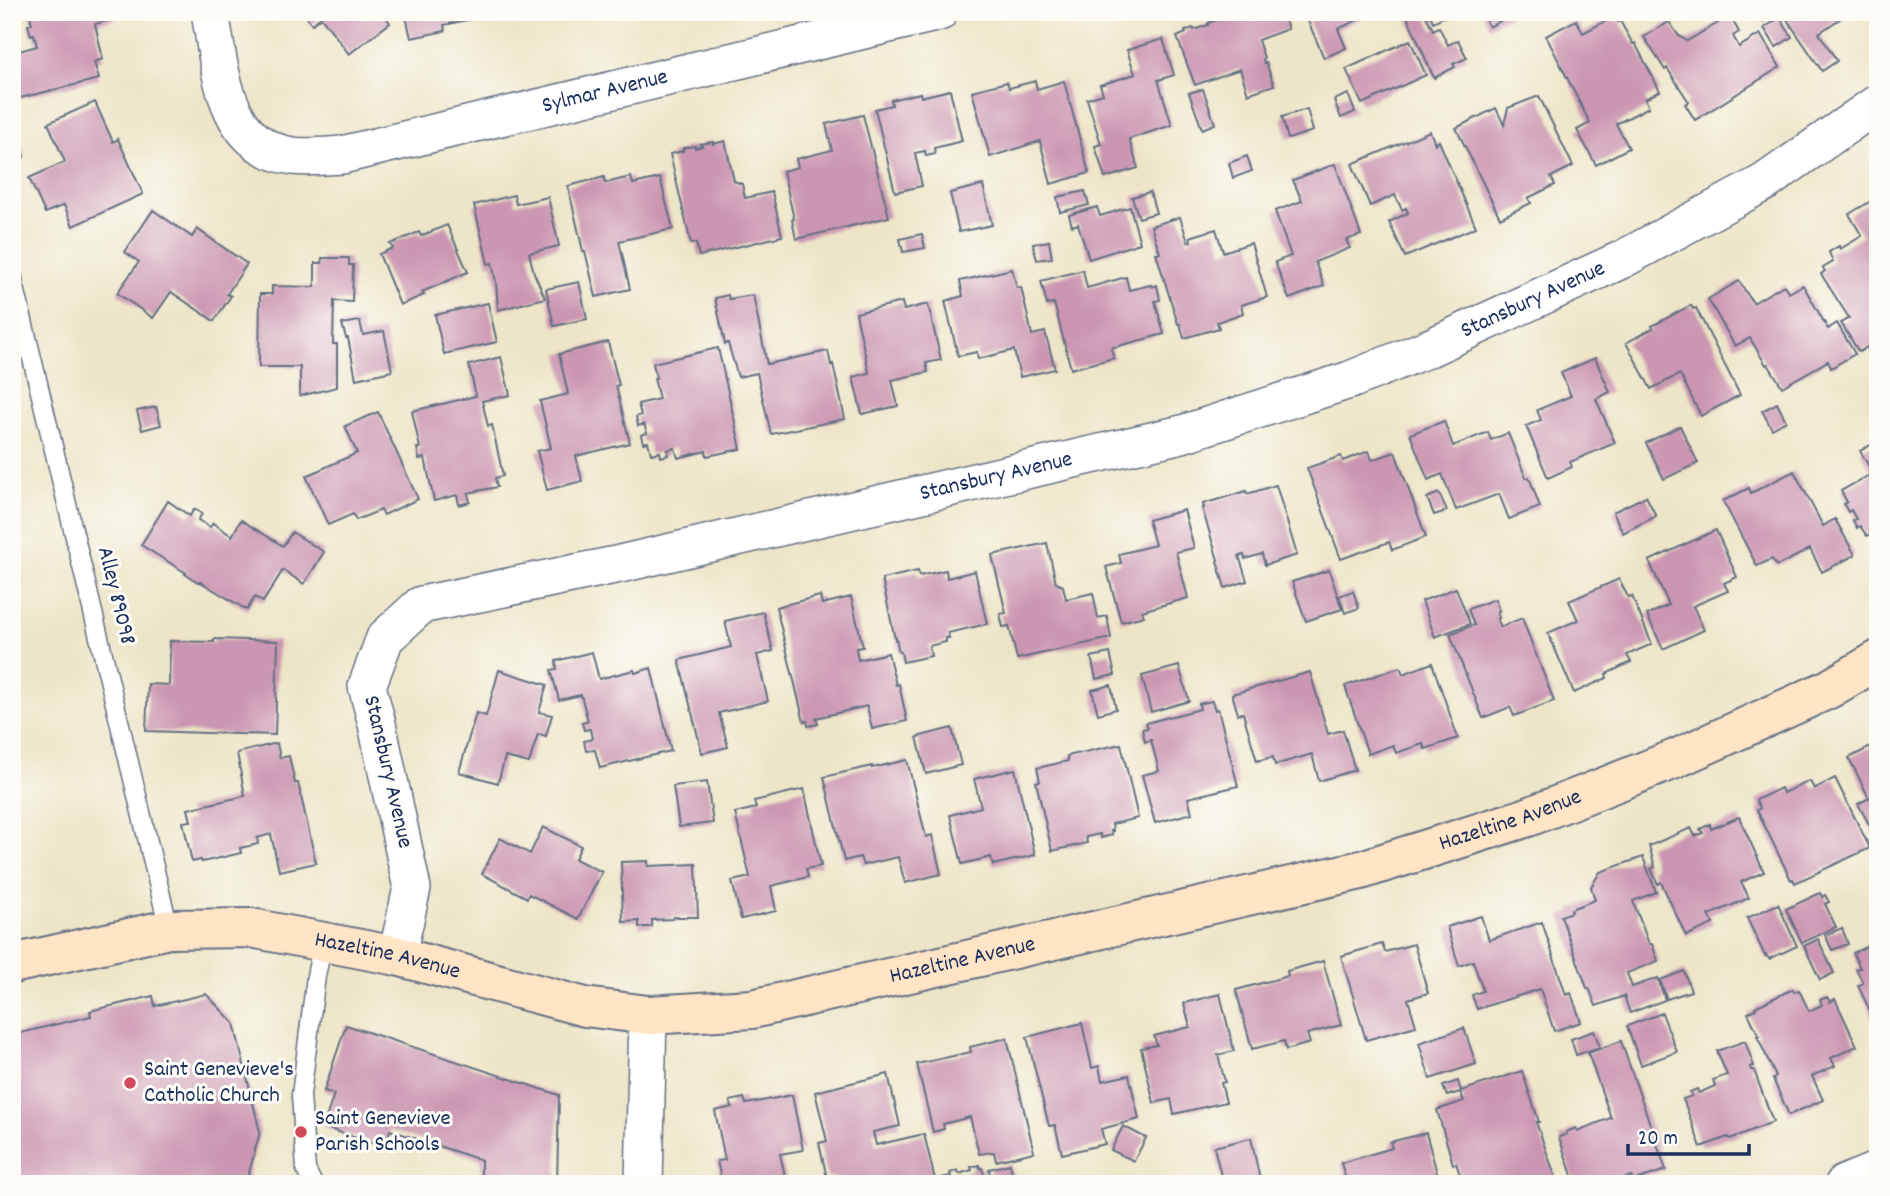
<svg xmlns="http://www.w3.org/2000/svg" width="1890" height="1196" font-family="Dekko,sans-serif">
	<style>
		.building { fill: #cb96b1 }
		.lines { fill: none; stroke-linecap: round; stroke-linejoin: round }
		.lane-casing { stroke: #646f83; stroke-width: 21 }
		.street-casing { stroke: #646f83; stroke-width: 40 }
		.secondary-casing { stroke: #646f83; stroke-width: 42 }
		.lane { stroke: #fff; stroke-width: 18 }
		.street { stroke: #fff; stroke-width: 37 }
		.secondary { stroke: #ffe4c6; stroke-width: 38 }
		.poi-dot { fill: #d1495b; stroke: #fdfcf7; stroke-width: 2.5 }
		.labels { text-anchor: middle; dominant-baseline: central; stroke-width: 6; stroke-linejoin: round; paint-order: stroke }
		.street-label { font-size: 23px; fill: #1b2f5e; stroke: #fdfcf7 }
		.poi-label { font-size: 23px; fill: #1b2f5e; stroke: #fdfcf7; text-anchor: start }
	</style>
	<rect width="100%" height="100%" fill="#fdfcf7"/>
	<filter id="ink" filterUnits="userSpaceOnUse"><feTurbulence type="fractalNoise" baseFrequency=".0143" numOctaves="2"/><feDisplacementMap in="SourceGraphic" scale="14" xChannelSelector="R" yChannelSelector="G"/><feConvolveMatrix kernelMatrix="1 2 1 2 8 2 1 2 1" color-interpolation-filters="sRGB"/></filter>
	<filter id="wash" filterUnits="userSpaceOnUse"><feTurbulence type="fractalNoise" baseFrequency=".00686" numOctaves="4" result="noise"/><feDisplacementMap in="SourceGraphic" scale="28" xChannelSelector="R" yChannelSelector="G"/><feGaussianBlur stdDeviation="1.57" result="paint"/><feColorMatrix in="noise" values="0 0 0 0 0 0 0 0 0 0 0 0 0 0 0 0 0 1.4 0 .05"/><feComposite in="paint" operator="in"/></filter>
	<g filter="url(#wash)">
		<rect width="100%" height="100%" fill="#ede5c7"/>
		<g id="blocks">
			<path class="building" d="M42,12h78l1,5 -26,7 8,35 -9,3 5,17 -79,19 -2,-9 -5,1 -1,-2v-35l25,-7 -3,-12 -3,1 -3,-10 4,-1 -2,-8z
				M303,12h80l7,11 -41,31 -28,-37 -9,7z
				M405,12h66l1,7 -28,6 1,6 -34,7z
				M1218,12h64l6,17 -30,11 6,18 -1,1 1,5 2,-1 8,22 -26,9 -8,-25 -45,16 -18,-48 9,-4 -1,-2 8,-3 1,2 14,-5v-2l11,-4v2z
				M1304,12h71l-37,17 8,19 -22,10z
				M1411,12h13l9,18 6,-3 9,18 10,-5 9,18 -14,6 2,3 -21,11 -28,-64z
				M1429,12h25l-21,10z
				M1482,12h36l-29,15z
				M1757,12h21l-15,10z
				M1782,12h68l-31,21 18,28 -15,10z
				M1615,16l3,6 2,-1 13,23 2,-1 25,48 -15,8 4,8 -33,17 13,24 -33,17 -19,-35 13,-7 -44,-87 30,-16 7,13z
				M1730,16l9,16 -6,4 6,11 21,-13 20,33 -85,53 -10,-16 4,-2 -22,-34 -2,2 -21,-33 25,-15 10,14 8,5z
				M1780,18l12,19 -16,10 -12,-19z
				M1163,39l11,36 -16,5 14,45 -43,14 9,29 -33,10 -10,-32 6,-2 -14,-45 16,-5 -3,-9 35,-11 -8,-24z
				M1410,40l16,35 -64,29 -16,-35z
				M1035,81l2,8 27,-8 25,92 -38,11 -11,-43 -50,16 -18,-66 35,-9 2,6z
				M1203,89l12,35 -13,5 -13,-36z
				M950,90l12,51 -28,7 1,6 -9,2 -1,-5 -10,2 7,33 -27,6 -20,-83 17,-4 -1,-5 29,-7 1,4z
				M1348,94l7,18 -14,6 -7,-18z
				M1539,96l34,70 -22,11 4,8 -27,13 3,5 -31,15 -44,-90 40,-20 8,17 4,-17z
				M95,102l18,40 5,-3 25,55 -70,32 -9,-21 -19,8 -16,-35 36,-16 -17,-39z
				M1307,109l6,22 -25,8 -6,-22z
				M14,115l10,42 -12,3v-44z
				M863,115l26,102 -93,22 -4,-19 2,-1 -11,-48 15,-4 -2,-8 36,-9 -6,-26z
				M1430,131l5,13 4,-3 37,86 -71,30 -16,-35 19,-9 -2,-5 -4,2 -7,-15 -25,11 -18,-42z
				M725,141l9,40 8,3 3,14 27,-6 10,44 -83,20 -3,-13 -5,1 -21,-90 13,-3v-3l12,-2v2l7,-2 -2,-2 13,-2v2z
				M1247,156l5,15 -19,7 -4,-15z
				M1335,164l26,71 -15,5 4,8 -35,14 9,24 -35,13 -14,-37 16,-6 -16,-45 27,-10 -9,-21z
				M604,177l1,6 26,-6 2,7 27,-6 13,51 -54,12 11,48 -34,8 -11,-46h-2l-15,-65z
				M983,185l9,40 -33,7 -9,-39z
				M1085,191l4,14 -29,7 -3,-15z
				M1150,192l6,21 -17,5 -7,-21z
				M514,195l2,9 32,-7 11,49 -30,7 5,20 11,25 -47,12 -2,-28 -4,-19 -4,1 -14,-59z
				M1878,197v147l-9,6 -2,-3 -8,5 -18,-29 8,-5 -28,-44 4,-3 -2,-3 10,-6 -4,-10 10,-6 1,3 22,-13 -13,-22z
				M1097,207l3,9 30,-9 10,36 -51,16 -11,-35 -6,2 -3,-11z
				M153,210l39,27 5,-8 50,35 -20,30 4,2 -17,25 -43,-29 -18,26 -36,-25 22,-31 -14,-10z
				M1180,217l8,25 3,-1 -1,-4 26,-8 7,23 28,-9 16,54 -26,8 2,8 -26,9 2,6 -35,10 -4,-14h-2l-22,-71h4l-9,-27z
				M447,225l21,47 -46,20 2,3 -24,10 -21,-51 14,-6 -3,-4 29,-12 2,4z
				M922,234l3,14 -22,4 -3,-13z
				M1049,241l3,17 -15,2 -4,-16z
				M322,258h27v7h4l-1,37 -18,-1 -1,43h4v43l-37,9v-29h-41l1,-73h12v-8l43,1v-24h7z
				M1012,269l5,19 4,-1 11,48 13,-3 10,37 -35,8 -6,-27 -36,9 -1,-7 -19,4 -13,-55 18,-5 -3,-15z
				M1083,270l4,18 39,-11 3,13 22,-5 1,2 5,-2 3,15 -5,1 9,33 -53,14 3,10 -43,11 -17,-66 -7,2 -6,-24z
				M1739,281l14,22 31,-18 5,8 14,-8 25,44 9,-6 18,31 -24,14 -3,-7 -46,26 -14,-23 -2,1 -16,-27 -15,8 -27,-47z
				M579,282l8,37 -33,7 -8,-37z
				M728,295l1,4 24,-4 14,69 61,-13 3,14 2,-1 12,55 -74,15 -14,-61 -19,4 -10,-34 -3,1 -10,-46z
				M902,302l2,8 24,-6 13,56 -15,3 2,9 -36,8 6,26 -36,8 -9,-37 16,-4 -13,-60z
				M488,303l9,39 -53,12 -9,-39z
				M1691,305l2,4 3,-1 44,87 -39,21 -21,-42 -29,15 -25,-46 27,-15 -1,-2z
				M360,321l3,14 21,-4 8,40 -36,8 -8,-41h-2l-4,-14z
				M608,342l11,43 -3,1 14,57 -54,13 6,25 -35,9 -10,-39 14,-3 -11,-47 28,-7 -9,-40z
				M718,348l23,101 -34,7 -1,-5 -28,7 -3,-10 -8,2 1,5 -7,2 -1,-5 -9,2 -3,-12 -5,1 -2,-8 6,-2 -3,-9 -6,2 -2,-9 5,-2 -3,-11 21,-5 -5,-21h2l-3,-15z
				M501,357l9,38 -28,6 6,25 4,-1 11,51 -8,2 2,9 -29,6 2,9 -11,3 -2,-10 -23,6 -9,-43 -6,1 -2,-11h3l-8,-37 64,-15 -7,-31z
				M1595,358l15,34 -14,7 19,44 -45,19 2,5 -24,11 -22,-52 15,-6 -4,-10 34,-14 -10,-23z
				M1777,403l9,18 -14,8 -10,-18z
				M156,407l5,18 -19,5 -5,-19z
				M378,412l40,87 -34,16 -3,-5 -25,10 -3,-6 -25,11 -22,-49 51,-23 -12,-27z
				M1444,421l9,25 35,-14 3,8 17,-7 18,45 3,-1 11,30 -31,12 -10,-25 -43,16 -14,-36 -14,6 -18,-46z
				M1680,426l18,37 -34,16 -18,-36z
				M1878,441v89l-11,6 -7,-10 -3,2 -4,-8 3,-1 -5,-9 -3,2 -4,-8 3,-2 -6,-11 32,-18 -13,-22z
				M1369,451l3,9 23,-8 31,85 -34,13 -3,-8 -48,17 -34,-91 34,-12 2,5z
				M1794,471l29,55 12,-7 20,36 -33,17 -12,-23 -33,17 -5,-7 -15,7 -34,-65 26,-13 2,5z
				M1276,485l21,70 -32,10 -3,-11 -17,5 -1,-4 -5,1 8,25 -22,7 -8,-27 1,-1 -16,-52h2l-1,-4 43,-13 1,3z
				M1439,493l8,18 -13,4 -7,-17z
				M1646,496l10,20 -33,17 -10,-21z
				M168,501l22,15 4,-7 8,5 -4,6 12,7 3,-4 19,13 9,-16 42,26 9,-14 32,20 -20,32 -21,-14 -20,32 -8,-5 -8,13 -48,-29 -1,1 -13,-8 1,-1 -45,-28z
				M1184,510l10,38 -18,4 12,46 -46,13 2,5 -23,6 -15,-55 15,-4 -2,-9 36,-9 -7,-25z
				M1716,530l21,47 -13,6 4,8 -35,15 11,24 -41,19 -16,-34 22,-10 -20,-44z
				M1047,543l9,40 7,3 3,13 27,-6 5,25 9,-2 4,22 -94,21 -8,-33 -6,1 -3,-13 6,-1 -14,-58z
				M946,570l1,8 28,-7 12,53 -39,9 1,5h-3v4l-17,4 2,10 -28,6 -2,-10h-2l-3,-14 -1,1 -13,-60 36,-8 1,5z
				M1329,570l13,39 -36,12 -14,-39z
				M1619,579l9,18 4,-1 20,48 -25,11 4,7 -25,12 1,4 -33,15 -26,-60 30,-13 -9,-19z
				M1456,588l14,36 -35,13 -13,-36z
				M1353,591l6,17 -14,5 -6,-17z
				M820,596l2,8 29,-7 12,50 -7,1 2,12 30,-7 8,32 3,-1 8,37 -35,8 -5,-23 -51,12 2,6 -10,2 -1,-5 -3,1 -28,-115z
				M1495,599l4,12 -2,1 2,6 -2,1 4,8 21,-9 32,83 -40,15 -4,-9 -27,11 -33,-84 24,-9 -6,-16z
				M763,612l10,39 -16,4 11,46 -49,12 9,34 -26,6 -23,-93 52,-13 -6,-26z
				M214,639l64,2 -3,94 -129,-4 2,-47 21,1 1,-44 44,1z
				M592,652l7,27 35,-9 1,3 16,-5 20,83 -71,17 -5,-18 -9,1 -2,-10 8,-2 -2,-10 -6,1 -2,-7 6,-2 -7,-26 -22,5 -8,-30 6,-1 -1,-8z
				M1110,653l5,22 -19,4 -5,-22z
				M1432,663l26,75 -33,11 -2,-5 -27,9 -3,-8 -25,9 -23,-68 55,-19 3,7z
				M1179,666l10,35 -38,11 -9,-36z
				M499,670l48,15 -8,27 13,3 -6,21 -8,-2 -9,29 -24,-6 -7,26 -39,-11 17,-59 10,3z
				M1310,672l18,62 15,-4 12,40 -36,11 -7,-27 -37,11 -2,-8 -16,4 -14,-48 -5,1 -6,-20z
				M1111,685l5,24 -18,5 -6,-24z
				M1212,701l3,9 3,-1 20,77 -50,12 4,15 -37,10 -13,-48 17,-4 -8,-31 -6,2 -3,-13 6,-1 -2,-5 54,-14 -1,-5z
				M952,728l9,37 -35,9 -9,-37z
				M277,743l3,15 9,-2 6,27h3l18,80 -37,8 -8,-37 -14,4 1,6 -18,4 1,5 -39,9 -1,-2 -9,2 -9,-40 8,-1 -3,-12 57,-13 -8,-43z
				M1878,743v98l-20,-37 11,-6 -20,-40z
				M1121,744l17,74 -26,6 1,7h-2l1,4 -11,3 -1,-4 -14,3 1,6 -35,8 -16,-69 4,-1 -3,-13 31,-7 -1,-5z
				M907,760l19,77 6,-2 9,39 -36,9 -7,-26 -35,8 -3,-8 -16,4 -20,-84 48,-11v2z
				M1015,769l20,86 -42,10 -2,-8 -29,7 -12,-49 31,-8 -7,-28z
				M1835,778l35,70 -75,35 -2,-4 -2,1 -34,-70 3,-2 -4,-8 25,-12 2,5 27,-12 4,8z
				M707,782l6,41 -34,4 -6,-41z
				M804,789l17,77 -15,3 2,8 -37,9 5,25 -35,8 -9,-38 18,-4 -15,-64 21,-5 -2,-7z
				M1739,817l25,55 -23,10 8,16 -40,17 4,9 -27,12 -25,-54 -3,2 -7,-15 4,-2 -6,-21 42,-18 4,8 8,-3 -3,-4 10,-5 1,5z
				M543,827l38,19 -6,13 27,13 -24,47 -49,-25 -2,4 -45,-24 18,-36 30,16z
				M1643,857l13,35 -23,9 16,43h3l6,17 -31,12 5,14 26,-9 7,22 -35,13 -6,-17 -28,10 -7,-18h-2l-26,-72 11,-4 -1,-3 24,-9 -4,-13 9,-15z
				M648,861v5l48,-2 2,53h-24l-1,2 -21,1v7h-13v-6l-16,1 -2,-60z
				M1820,893l2,4 3,-2 4,7 -4,2 11,23 -34,16 -16,-34z
				M1778,904l19,42 -28,13 -3,-4 -1,1 -18,-38z
				M1481,916l8,24 53,-18 24,73 5,-2 10,29 -27,9 -14,-42 -63,20 -5,-14 11,-4 -10,-30 -14,5 -12,-39z
				M1842,928l6,16 -16,6 -7,-15z
				M1818,939l16,34 -14,7 -16,-34z
				M1878,941v86l-20,-41 5,-3 -7,-14 4,-1 -7,-15z
				M1382,944l3,8 29,-8 14,49 -20,6 8,27 -50,14 -25,-84z
				M1323,961l18,64 -34,9 3,9 -24,7 -2,-9 -32,8 -16,-59 52,-14 -1,-5z
				M1684,971l7,20 -24,8 -7,-19z
				M1793,989l1,3 5,-2 10,21 13,-6 -2,-5 7,-3 3,5 5,-3 22,47 -26,12 4,8 -23,10 11,24 -34,15 -16,-36 3,-2 -19,-41h2l-11,-23 8,-4 -1,-2z
				M206,994l28,29 26,109 -13,48 -17,4h-218v-149l79,-19 -1,-5 63,-15 2,10z
				M1220,994l14,57 -16,4 7,27 -4,1 5,19 -52,12 -3,-15 -17,4 -13,-55 16,-3 -3,-9 36,-9 -6,-24z
				M1662,1013l15,39 -36,13 -14,-39z
				M1082,1023l10,45 7,-2 3,15 27,-6 10,44 -38,10 4,15 -43,10 -7,-29 -6,1 -22,-89z
				M346,1025l213,70 -2,89h-76v-24l-91,-30 -5,17 -62,-20 11,-33 -10,-3z
				M1464,1028l12,36 -46,15 -11,-36z
				M1594,1031l6,16 -24,8 -5,-16z
				M1007,1038l27,114 -38,9 -2,-9 -15,2 -9,-37 -27,7 1,5 -11,3 -16,-68 54,-12 -1,-5z
				M1621,1041l45,129 -33,11 -2,-5 -20,8h-8l-3,-6 -18,6h-7l-16,-47 8,-3 -1,-2 10,-4 1,3 34,-13 -23,-65z
				M1745,1041l9,25 -4,1 1,3h3l19,52 -43,17 -2,-2 -27,10 -18,-48 9,-3 -2,-4 7,-3 2,4 16,-7 -2,-6 14,-5 -10,-24z
				M1522,1071l17,51h-3l22,62h-95l-7,-21 -3,1 -16,-54 27,-9 -4,-9 -13,4 -4,-10 15,-5 3,10z
				M888,1074l12,52 -27,6 3,13 48,-11 12,50h-100l-2,-7 -7,1 -8,-35 8,-2 -12,-49z
				M792,1095l11,55 -23,4 7,30h-65l-5,-23 8,-1 -10,-49 17,-4 -2,-6 14,-3 2,6z
				M1123,1126l23,12 -12,23 -23,-11z
				M1426,1133l13,47 -13,4h-79l-6,-21 51,-15 -2,-6z
				M1251,1138l10,46h-38l-9,-37z
				M1010,1164l5,20h-23l-3,-15z
				M979,1165l1,3h2l5,16h-45l-1,-6 10,-2 -1,-3 8,-3 1,4 13,-4 -1,-3z"/>
		</g>
	</g>
	<g filter="url(#ink)">
		<use href="#blocks" fill-opacity="0" stroke="#646f83" stroke-width="2"/>
		<g class="lines">
			<defs>
				<path id="lane" d="M12,275l157,654
					M313,1184l-7,-14 -5,-75 15,-119 7,-34"/>
				<g id="street">
					<path id="s1" d="M210,12c10,55 13,135 83,144 15,2 33,0 49,-1l597,-143"/>
					<path id="s2" d="M397,956l15,-68 -35,-164 -10,-38 18,-48 36,-33 199,-41 562,-130 168,-54 79,-32 194,-89 142,-77 113,-79"/>
					<path d="M644,1184l4,-169"/>
					<path d="M1844,1184l34,-14"/>
				</g>
				<g id="secondary">
					<path id="s3" d="M12,964l157,-35 82,-1 146,28 188,51 63,8 104,-6 609,-139 167,-53 147,-58 154,-70 49,-29"/>
				</g>
			</defs>
			<use href="#lane" class="lane-casing"/>
			<use href="#street" class="street-casing"/>
			<use href="#secondary" class="secondary-casing"/>
			<use href="#lane" class="lane"/>
			<use href="#street" class="street"/>
			<use href="#secondary" class="secondary"/>
		</g>
	</g>
	<g class="poi-dot">
		<circle cx="130" cy="1083" r="7"/>
		<circle cx="301" cy="1132" r="7"/>
	</g>
	<g class="labels">
		<g class="street-label">
			<text stroke="none"><textPath href="#s1" startOffset="500">Sylmar Avenue</textPath></text>
			<text stroke="none"><textPath href="#s2" startOffset="1533">Stansbury Avenue</textPath></text>
			<text stroke="none"><textPath href="#s2" startOffset="966">Stansbury Avenue</textPath></text>
			<text transform="translate(115 596) rotate(76)">Alley 89098</text>
			<text transform="translate(387 772) rotate(77)">Stansbury Avenue</text>
			<text stroke="none"><textPath href="#s3" startOffset="1536">Hazeltine Avenue</textPath></text>
			<text stroke="none"><textPath href="#s3" startOffset="382">Hazeltine Avenue</textPath></text>
			<text stroke="none"><textPath href="#s3" startOffset="970">Hazeltine Avenue</textPath></text>
		</g>
		<g class="poi-label">
			<text x="144" y="1070">Saint Genevieve's<tspan x="144" dy="26">Catholic Church</tspan></text>
			<text x="315" y="1119">Saint Genevieve<tspan x="315" dy="26">Parish Schools</tspan></text>
		</g>
	</g>
	<rect width="1890" height="1196" fill="none" stroke="#fdfcf7" stroke-width="42"/>
	<path d="M1628 1144v10h121v-10" fill="none" stroke="#1b2f5e" stroke-width="3.5"/>
	<text x="1638" y="1144" font-size="21" fill="#1b2f5e" stroke="#fdfcf7" stroke-width="5" paint-order="stroke">20 m</text>
</svg>
